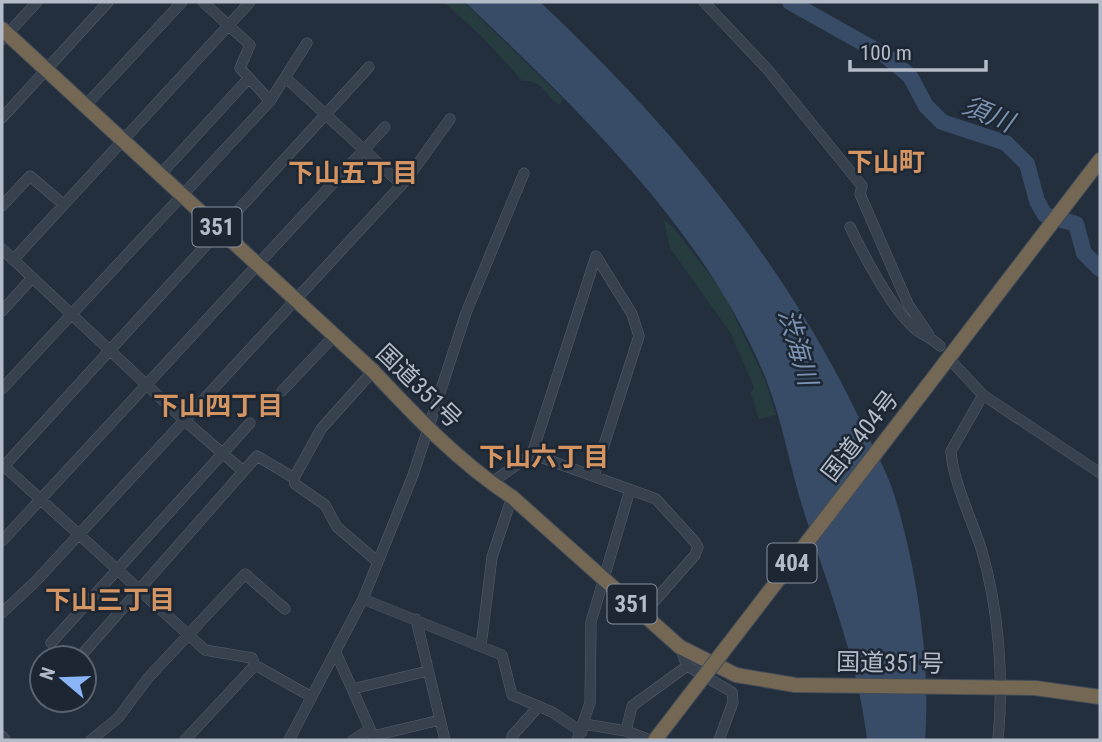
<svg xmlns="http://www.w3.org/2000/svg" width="1102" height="742" font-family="'Roboto Condensed','Noto Sans JP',sans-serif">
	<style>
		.green { fill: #263c3f }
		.water { fill: #394c67 }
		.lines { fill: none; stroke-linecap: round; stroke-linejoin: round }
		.river { stroke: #394c67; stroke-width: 16 }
		.minor-casing { stroke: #565f6c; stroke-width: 11 }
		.highway-casing { stroke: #434c59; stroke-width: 16 }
		.minor { stroke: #38414e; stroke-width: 10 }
		.highway { stroke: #746855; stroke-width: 14 }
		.highway-bridge-casing { stroke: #434c59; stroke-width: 16; stroke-linecap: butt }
		.highway-bridge { stroke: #746855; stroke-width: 14 }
		.labels { text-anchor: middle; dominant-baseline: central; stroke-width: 5; stroke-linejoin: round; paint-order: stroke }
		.shield { fill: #1d2633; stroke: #878f9c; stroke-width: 2 }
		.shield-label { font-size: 23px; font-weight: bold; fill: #b4bcc9 }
		.street-label { font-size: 24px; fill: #b4bcc9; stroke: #1d2633 }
		.water-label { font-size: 26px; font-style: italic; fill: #7c92b1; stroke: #1d2633 }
		.neighbourhood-label { font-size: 26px; font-weight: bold; fill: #d59563; stroke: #1d2633 }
	</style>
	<rect width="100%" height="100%" fill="#242f3e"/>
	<path class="green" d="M443,2h21l99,97 -4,6c-15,-10 -17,-27 -37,-24 -25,-30 -50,-55 -79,-79z
		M664,220l9,7 50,65 42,88 11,35 -17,4 -8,-26 3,-6 -24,-55 -60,-84z"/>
	<path class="water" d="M465,2h75c129,121 245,259 321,420 11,23 25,47 33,72 23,74 37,169 31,246h-58c-8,-74 -37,-148 -60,-219 -16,-46 -23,-96 -41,-142 -61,-150 -187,-268 -301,-377z"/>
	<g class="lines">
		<path class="river" d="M790,2l96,54 24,20 16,30 16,16 64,21 21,21 10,37 8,14 31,9 8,29 16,16"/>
		<defs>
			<path id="minor" d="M203,2l47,43 -10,23 30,33
				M704,2l64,68 94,116 -2,8 48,110 21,31
				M2,40l35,-38
				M286,78l115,106
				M85,106l97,-104
				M2,118l106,-116
				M160,175l89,-97
				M2,206l28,-30 34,29
				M850,227c13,27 42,82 64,101 8,7 17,9 26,18
				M2,249l182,171 59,51
				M13,260l237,-258
				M2,311l30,-33
				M954,364l29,31 117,78
				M2,389l268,-288 37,-58
				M282,391l52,-55
				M983,395l-32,56c1,27 21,70 30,97 18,61 23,130 17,192
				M532,454l124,45 39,43 3,5 -3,8 -52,59
				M2,464l203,186 47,8 3,7 55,31
				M4,466l365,-399
				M294,478l27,-49 52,-58
				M491,483l41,-29 64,-198 36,58 7,22 -45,140
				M2,541l383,-414
				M363,599l139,56 10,40 40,17 30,20
				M2,613l34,-32 371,-402 43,-60
				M416,619l29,121
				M51,643l199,-220
				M481,646l11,-89 20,-60
				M680,647l7,19 45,26 1,10 -14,38
				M336,653l39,87
				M79,658l178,-202 37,22 1,6 30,21 12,22 41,35
				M352,689l76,-18
				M584,724l42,7 24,9
				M626,731l6,-25 55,-40
				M2,736l3,4
				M373,736l67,-16
				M91,740l27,-22 30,-40 97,-104 40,35
				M185,740l70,-75
				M289,740l74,-141 50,-124 53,-162 58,-140
				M353,740l17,-11
				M512,740v-4l27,-30
				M577,740l13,-37 1,-81 39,-132"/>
			<path id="highway" d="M2,29l371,342c43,46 87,92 139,126l168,150 56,28 59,10 240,3 65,9
				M928,385l172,-225"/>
		</defs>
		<use href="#minor" class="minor-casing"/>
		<use href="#highway" class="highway-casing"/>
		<use href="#minor" class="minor"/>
		<use href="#highway" class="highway"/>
		<defs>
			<path id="highway-bridge" d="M655,740l273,-355"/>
		</defs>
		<use href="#highway-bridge" class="highway-bridge-casing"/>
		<use href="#highway-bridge" class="highway-bridge"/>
	</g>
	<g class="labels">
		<g class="shield">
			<rect x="192.5" y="207.5" width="49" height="39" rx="5"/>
			<rect x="767.5" y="543.5" width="49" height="39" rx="5"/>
			<rect x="607.5" y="584.5" width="49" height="39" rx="5"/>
		</g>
		<g class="shield-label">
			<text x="217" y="227">351</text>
			<text x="792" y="563">404</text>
			<text x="632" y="604">351</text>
		</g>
		<g class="street-label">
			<text transform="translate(419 386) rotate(44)">国道351号</text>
			<text transform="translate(860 436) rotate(-52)">国道404号</text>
			<text transform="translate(890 663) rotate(1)">国道351号</text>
		</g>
		<g class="water-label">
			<text transform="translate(988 114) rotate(22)">須川</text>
			<text transform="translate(798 347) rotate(74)">渋海川</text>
		</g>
		<g class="neighbourhood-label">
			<text x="886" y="162">下山町</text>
			<text x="353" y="173">下山五丁目</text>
			<text x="218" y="406">下山四丁目</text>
			<text x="544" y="457">下山六丁目</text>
			<text x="110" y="600">下山三丁目</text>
		</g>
	</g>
	<rect width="1102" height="742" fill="none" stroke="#b4bcc9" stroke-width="7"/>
	<g transform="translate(63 679) rotate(289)"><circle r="33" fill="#1d2633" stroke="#59626f" stroke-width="2"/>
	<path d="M0-5L12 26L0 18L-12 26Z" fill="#8ab4f8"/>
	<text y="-10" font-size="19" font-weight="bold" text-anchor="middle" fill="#b4bcc9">N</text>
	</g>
	<path d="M850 60v10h136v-10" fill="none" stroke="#b4bcc9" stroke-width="3.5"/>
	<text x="860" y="60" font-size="21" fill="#b4bcc9" stroke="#1d2633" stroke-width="5" paint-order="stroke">100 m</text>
</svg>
